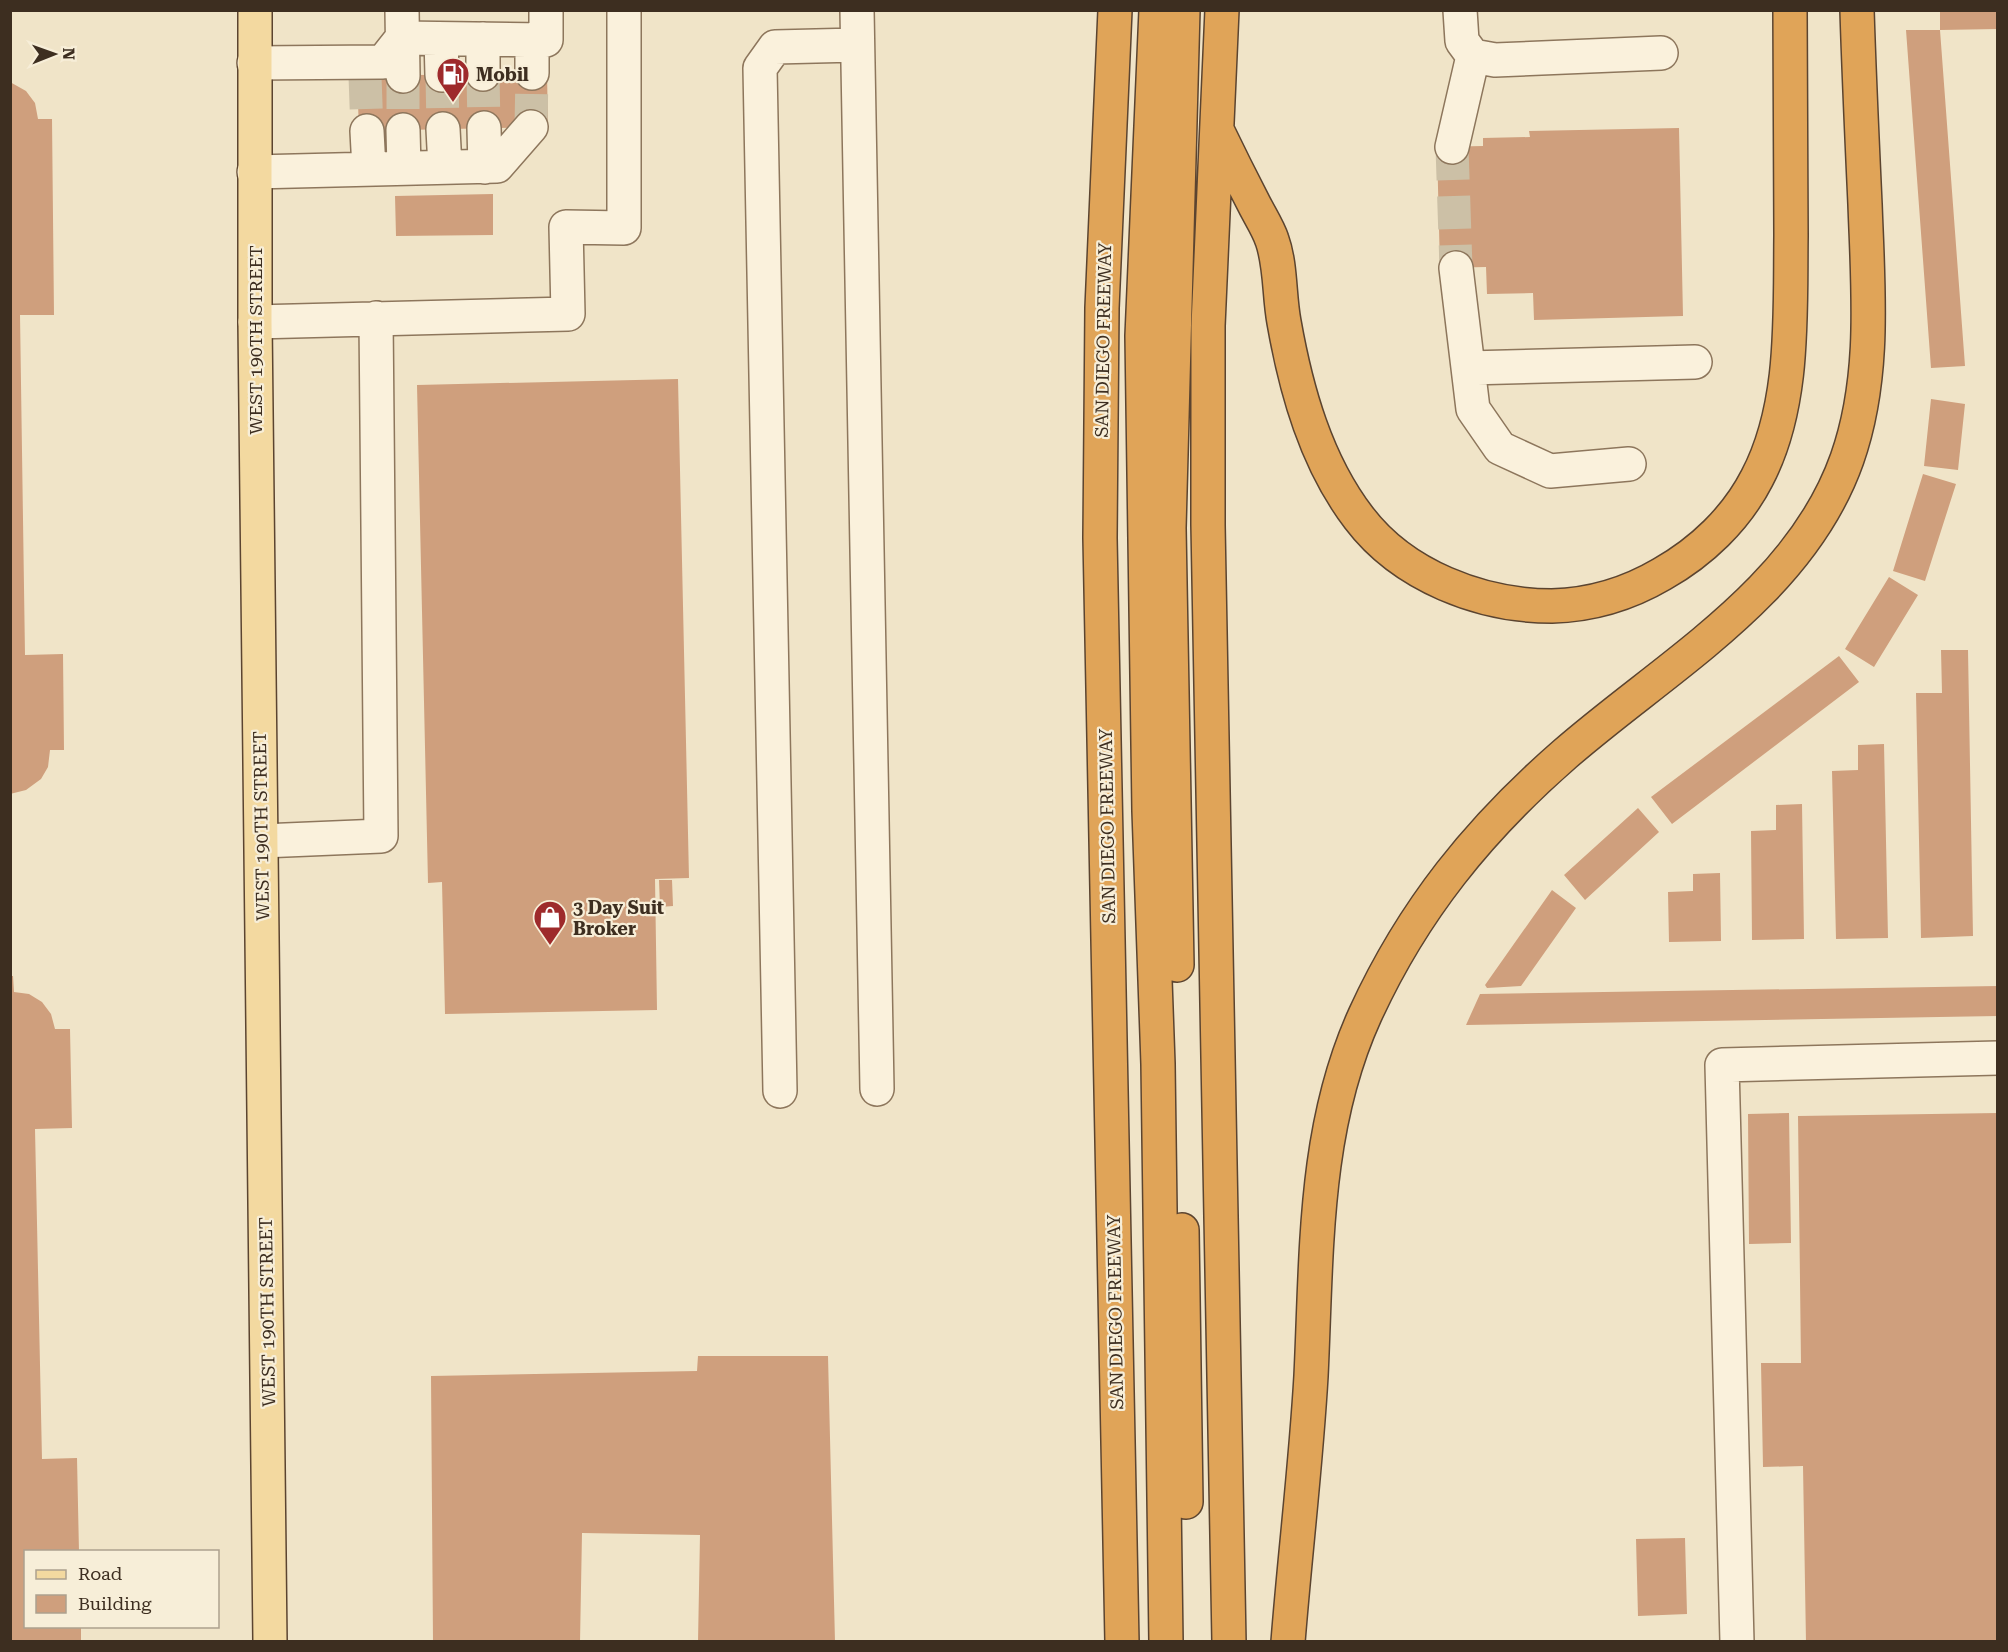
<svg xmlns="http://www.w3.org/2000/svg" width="2008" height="1652" font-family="'Roboto Serif',serif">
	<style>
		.building { fill: #cf9f7d }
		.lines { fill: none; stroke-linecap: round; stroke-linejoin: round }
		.minor-tunnel { stroke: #ccc0a6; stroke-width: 33; stroke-dasharray: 33 16; stroke-linecap: butt }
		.minor-casing { stroke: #8d765c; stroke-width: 36 }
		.major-casing { stroke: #5b4430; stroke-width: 36 }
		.highway-casing { stroke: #5b4430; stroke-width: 36 }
		.minor { stroke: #faf1dc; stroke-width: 33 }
		.major { stroke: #f3d9a0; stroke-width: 33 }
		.highway { stroke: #e0a458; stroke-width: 33 }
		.labels { text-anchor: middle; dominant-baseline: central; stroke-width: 4.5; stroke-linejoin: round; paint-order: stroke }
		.poi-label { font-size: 18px; font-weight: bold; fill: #3d2e20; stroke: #f7eed8; text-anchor: start }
		.street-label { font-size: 18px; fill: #3d2e20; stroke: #f7eed8 }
	</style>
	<rect width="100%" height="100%" fill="#f0e4c8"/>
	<path class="building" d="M1940,10h58v19l-58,1 25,336 -34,2 -25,-338h34z
		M547,73l1,54 -189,4 -2,-55z
		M10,82l16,9 9,12 3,16h14l2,196h-34l5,340 38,-1 1,96h-14l-2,17 -7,12 -15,11 -16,4z
		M1679,128l4,188 -149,4 -1,-27 -46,1 -1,-27 -46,1 -3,-121 46,-1v-8l47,-1 -1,-6z
		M493,194v41l-97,1 -1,-40z
		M678,379l11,499 -34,1 2,131 -212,4 -3,-132 -14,1 -11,-498z
		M1931,399l34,5 -7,66 -34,-4z
		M1923,474l33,10 -31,97 -32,-10z
		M1889,577l29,18 -44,72 -29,-18z
		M1941,650h27l5,286 -52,2 -5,-245h26z
		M1839,656l20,26 -187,142 -21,-27z
		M1884,744l4,194 -52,1 -4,-168 26,-1v-25z
		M1802,804l2,135 -52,1 -1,-109 25,-1v-25z
		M1638,808l21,24 -74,68 -21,-25z
		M1720,873l1,68 -52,1 -1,-50 25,-1v-17z
		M659,880h13l1,26 -13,1z
		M1552,890l24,18 -55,78 -34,2 -2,-3z
		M10,976h3l1,16 15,2 13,8 9,12 4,15h15l2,99 -37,1 7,330 35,-1 2,94h-53v74h55v16h-71z
		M1998,986v30l-532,9 14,-31z
		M1789,1113l2,130 -42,1 -1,-130z
		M1998,1113v529h-192l-3,-176 -40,1 -2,-104h40l-3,-247z
		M698,1356h130l7,286h-137l2,-107 -118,-2 -2,109h-147l-2,-266 266,-5z
		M1685,1538l2,76 -49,2 -2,-77z"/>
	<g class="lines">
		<path class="minor-tunnel" d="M483,74l1,54
			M442,75l1,54
			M365,76l2,55
			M403,76v54
			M531,127l1,-54
			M1452,147l4,121"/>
		<defs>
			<path id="minor" d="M402,10l1,66
				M857,10l20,1079
				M1460,10l2,31 11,15 22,4 166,-7
				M441,39l1,36
				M254,63l129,-1 19,-24 144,2v-30
				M532,73v-33
				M483,74v-35
				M484,128l1,39
				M443,129l2,38
				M403,130l1,38
				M367,131l2,38
				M1452,147l21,-91
				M254,172l243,-6 34,-39
				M1456,268l17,141 27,39 50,23 79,-7
				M255,322l313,-8 -2,-87 58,1v-218
				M1468,368l227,-6
				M262,841l119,-5 -5,-518
				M780,1091l-20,-1023 15,-21 82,-2
				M1737,1642l-15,-577 276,-7"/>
			<path id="major" d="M255,10v312l15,1320"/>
			<path id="highway" d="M1115,10l-13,298 -2,230 22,1104
				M1156,10l-14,326 7,475 9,253 8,578
				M1222,10l-14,316v199l21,1117
				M1217,130c12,25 24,49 37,74 6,12 14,24 18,36 9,25 7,56 12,82 12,68 32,140 75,196 44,58 122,88 193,88 39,-1 76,-12 110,-32 39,-22 74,-55 95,-96 38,-72 33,-162 34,-242 0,-75 0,-150 -1,-226
				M1177,965l-8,-437 14,-518
				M1182,1230l4,272
				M1288,1642c7,-89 18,-178 23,-266 6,-123 2,-247 54,-361 48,-105 114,-186 200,-261 101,-88 235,-162 282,-295 29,-82 21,-170 18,-255 -3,-65 -6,-129 -8,-194"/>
		</defs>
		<use href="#minor" class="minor-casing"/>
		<use href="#major" class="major-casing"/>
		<use href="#highway" class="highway-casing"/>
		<use href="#minor" class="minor"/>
		<use href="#major" class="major"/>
		<use href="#highway" class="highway"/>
	</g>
	<defs>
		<symbol id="fuel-pin" viewBox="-11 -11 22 30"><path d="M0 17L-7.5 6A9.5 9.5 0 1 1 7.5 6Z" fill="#9e2a2b" stroke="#f7eed8"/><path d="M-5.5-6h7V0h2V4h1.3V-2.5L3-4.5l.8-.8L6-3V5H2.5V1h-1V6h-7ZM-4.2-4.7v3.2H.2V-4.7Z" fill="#fff"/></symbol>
		<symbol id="shop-pin" viewBox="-11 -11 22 30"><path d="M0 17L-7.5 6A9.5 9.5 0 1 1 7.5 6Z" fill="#9e2a2b" stroke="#f7eed8"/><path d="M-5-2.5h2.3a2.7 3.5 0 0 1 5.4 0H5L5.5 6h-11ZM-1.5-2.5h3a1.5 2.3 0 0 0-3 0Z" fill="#fff"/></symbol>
	</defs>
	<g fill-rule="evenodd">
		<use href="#fuel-pin" x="434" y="55" width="38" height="52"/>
		<use href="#shop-pin" x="531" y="898" width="38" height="52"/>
	</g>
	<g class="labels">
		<g class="poi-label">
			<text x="476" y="74">Mobil</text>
			<text x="573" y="907">3 Day Suit<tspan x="573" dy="21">Broker</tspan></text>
		</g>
		<g class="street-label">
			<text transform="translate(255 340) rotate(-90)">WEST 190TH STREET</text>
			<text transform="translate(1103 340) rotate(-89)">SAN DIEGO FREEWAY</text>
			<text transform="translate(261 826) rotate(-91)">WEST 190TH STREET</text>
			<text transform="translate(1107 826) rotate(-91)">SAN DIEGO FREEWAY</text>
			<text transform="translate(267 1312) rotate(-91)">WEST 190TH STREET</text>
			<text transform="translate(1115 1312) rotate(-91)">SAN DIEGO FREEWAY</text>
		</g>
	</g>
	<rect width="2008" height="1652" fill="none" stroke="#3d2e20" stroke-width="24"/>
	<rect x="24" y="1550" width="195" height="78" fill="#f7eed8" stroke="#ada18e" stroke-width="1.5"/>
	<rect x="36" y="1570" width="30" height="9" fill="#f3d9a0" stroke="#ada18e" stroke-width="1.5"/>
	<text x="78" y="1580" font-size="18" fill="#3d2e20">Road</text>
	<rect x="36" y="1595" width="30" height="18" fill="#cf9f7d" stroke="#ada18e" stroke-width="1.5"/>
	<text x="78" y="1610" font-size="18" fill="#3d2e20">Building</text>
	<g transform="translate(54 54) rotate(89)" stroke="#f7eed8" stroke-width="4.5" paint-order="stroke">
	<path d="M0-4.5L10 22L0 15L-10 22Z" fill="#3d2e20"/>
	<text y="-9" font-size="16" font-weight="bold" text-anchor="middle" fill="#3d2e20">N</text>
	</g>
</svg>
